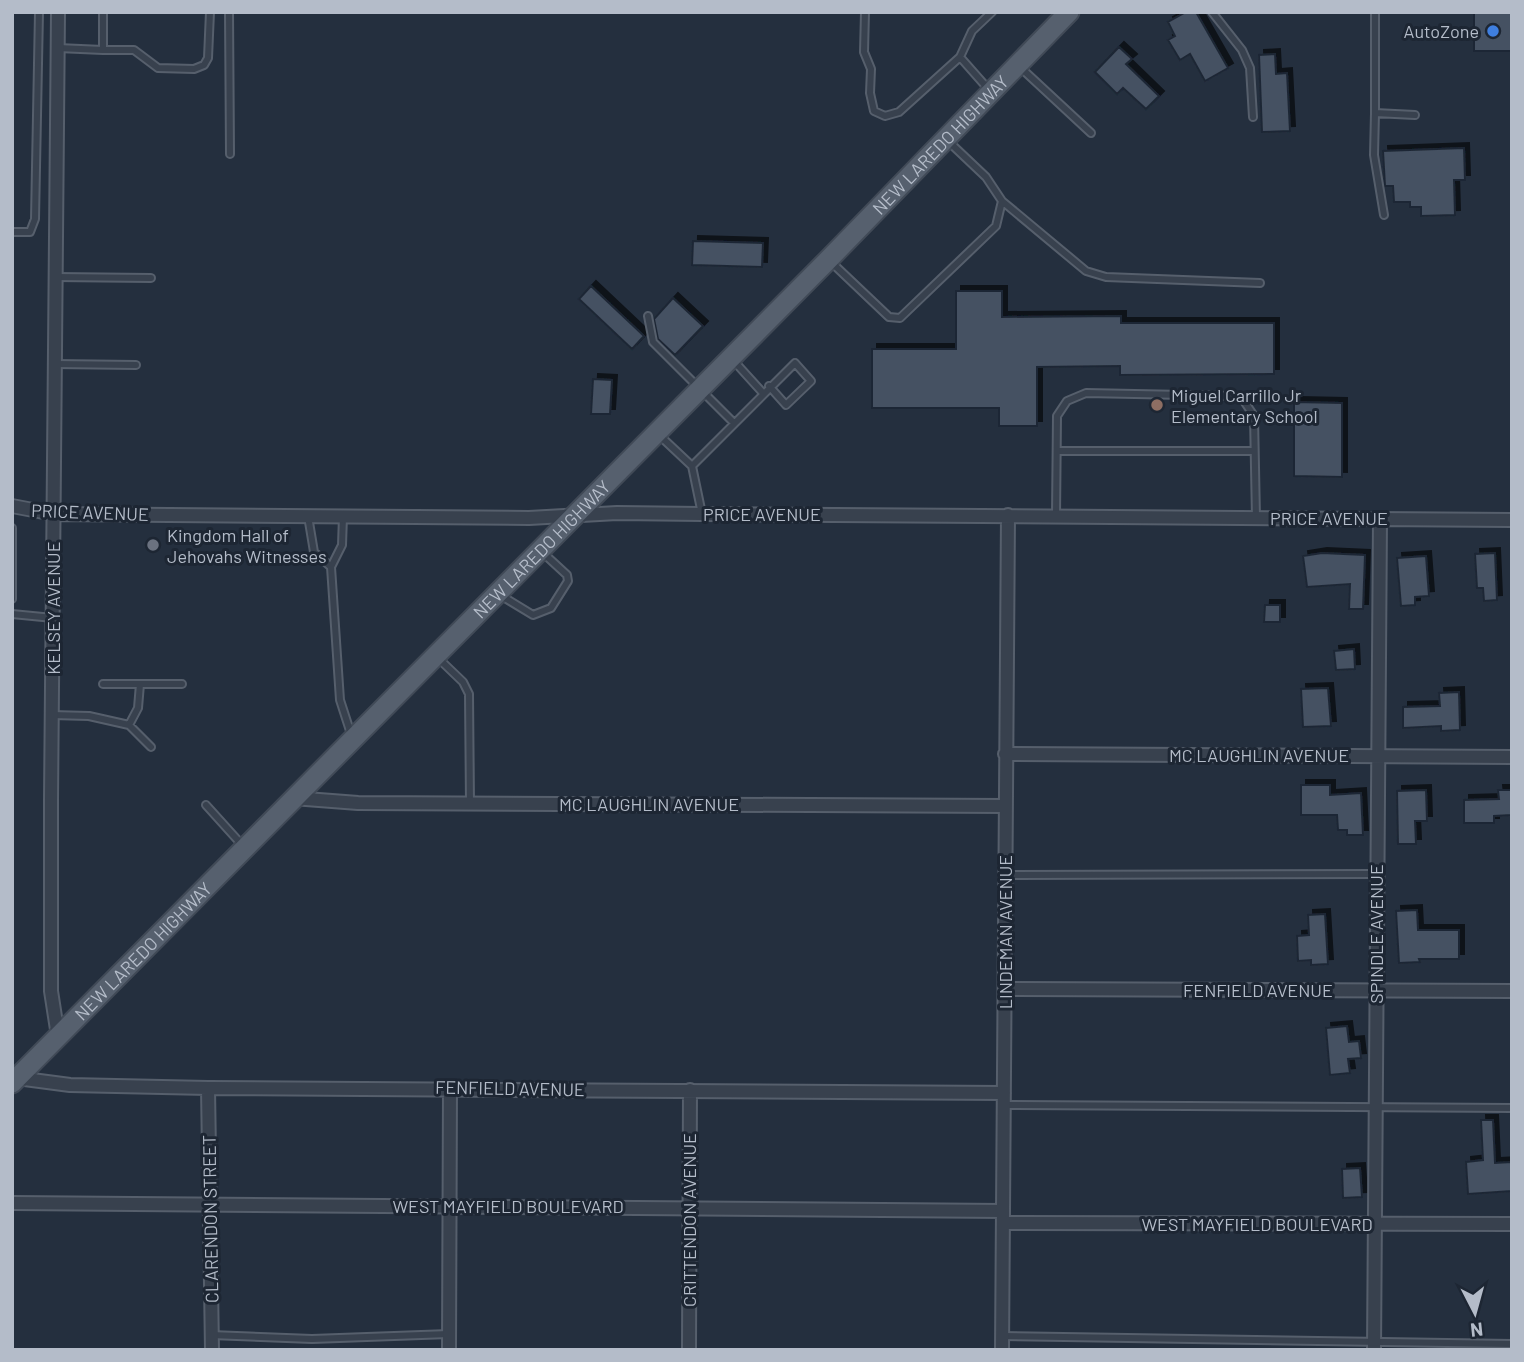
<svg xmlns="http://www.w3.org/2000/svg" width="1524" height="1362" font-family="Barlow,sans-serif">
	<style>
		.building { fill: #455162; stroke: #1f2835; stroke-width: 2; filter: url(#shadow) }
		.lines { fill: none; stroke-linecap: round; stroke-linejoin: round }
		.service-casing { stroke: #565f6c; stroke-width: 10 }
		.minor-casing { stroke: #565f6c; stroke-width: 16 }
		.primary-casing { stroke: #414a57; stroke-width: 23 }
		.service { stroke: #38414e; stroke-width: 6 }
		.minor { stroke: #38414e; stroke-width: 12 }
		.primary { stroke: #56606e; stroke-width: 19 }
		.shop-dot { fill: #3f7fe0; stroke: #1d2633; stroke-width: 2.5 }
		.education-dot { fill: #8d6e63; stroke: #1d2633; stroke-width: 2.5 }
		.worship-dot { fill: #6b7280; stroke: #1d2633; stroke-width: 2.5 }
		.labels { text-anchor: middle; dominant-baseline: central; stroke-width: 6; stroke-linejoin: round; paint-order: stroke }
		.poi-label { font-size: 18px; fill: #b4bcc9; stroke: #1d2633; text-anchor: start }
		.street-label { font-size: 18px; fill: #b4bcc9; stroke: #1d2633 }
	</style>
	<defs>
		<filter id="shadow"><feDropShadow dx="5" dy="-5" stdDeviation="0" flood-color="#0009"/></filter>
	</defs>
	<rect width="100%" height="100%" fill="#242f3e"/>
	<path class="building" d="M1186,12h10l32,56 -23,13 -15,-27 -10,6 -12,-20 7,-4 -7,-14z
		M1474,12h38v39h-38z
		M1119,47l13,12 -6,5 33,32 -13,13 -23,-21 -6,6 -22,-22z
		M1275,54l1,20 11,-1 3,58 -28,1 -3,-77z
		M1464,148l1,32h-11l1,35 -34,1v-9h-11v-5h-16l-1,-16h-8l-2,-35z
		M693,241l70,2 -1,24 -70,-2z
		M591,286l53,50 -12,13 -53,-50z
		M956,291h46v26l119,-1v7h153v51l-154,1v-9l-83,1v59h-38v-18h-127v-59h84z
		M673,298l30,28 -28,29 -17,-16 -4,-20z
		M593,379l19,1 -2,34h-19z
		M1294,402l48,1v74l-48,-1z
		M1322,553l43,2 -2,54h-14l1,-25 -43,3 -4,-31z
		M1495,553l2,47 -13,1 -1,-13h-6l-2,-34z
		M1426,556l3,40 -14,1v8l-14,1 -4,-48z
		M1265,605h15v17h-16z
		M1354,649l1,20 -19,1 -2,-19z
		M1328,688l3,38 -28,1 -2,-38z
		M1459,692l1,38 -19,1v-5l-38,2v-21l37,-1 -1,-13z
		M1301,785h29v10l31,-2 2,42h-16v-5h-9l-1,-15h-36z
		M1426,790l1,31h-12l1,23h-18l-1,-53z
		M1498,790h14v25l-18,1v7h-30v-23l35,-1z
		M1417,910l1,20h41v29h-40l1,3 -21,1 -3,-52z
		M1325,914l3,50 -17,1v-5l-13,1 -1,-25 12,-1 -1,-20z
		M1347,1026l2,16 10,-1 2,17 -13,1 2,14 -20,2 -4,-47z
		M1481,1120h12l2,43 17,-1v29l-44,3 -2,-32 17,-2z
		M1360,1168l2,29 -19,1 -1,-29z"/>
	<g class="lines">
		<defs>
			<path id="service" d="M229,12l1,142
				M865,12l-1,40 7,17 -1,24 4,18 11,5 14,-4 61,-55 12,-26 20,-19
				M1212,12l30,38 8,18 3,49
				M1375,12v101l40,2
				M58,48l45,2v-38
				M103,50h31l24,18 36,1 10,-4 4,-7 2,-46
				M960,57l30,34
				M1021,68l70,65
				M1375,113l-1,42 10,60
				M1002,201l84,70 20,6 154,6
				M12,232h18l5,-13 4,-207
				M830,261l59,56 11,1 96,-92 6,-25 -16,-24 -38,-36
				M55,277l96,1
				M648,316l5,26 80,80
				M733,360l29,32
				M54,364l82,1
				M658,434l34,32
				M1057,451h197
				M702,514l-10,-48 103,-103 16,18 -25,24 -17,-19
				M308,516l6,36 17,15
				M343,516l-1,29 -11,22 9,133 12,37
				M1056,516l1,-100 10,-15 19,-8 147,3 11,5 10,15 2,102
				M12,528v71
				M500,595l33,20 18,-7 17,-27 -1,-6 -26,-24
				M12,614l41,4
				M437,657l26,25 6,12 1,110
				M103,684h79
				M52,715l37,1 40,9 22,22
				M129,725l9,-17 2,-24
				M206,805l37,41
				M1005,875l371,-1
				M1004,1105l508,3
				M211,1335l101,4 137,-5
				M1002,1336l510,8"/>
			<path id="minor" d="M12,506l42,8 475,4 88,-5 85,1 810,6
				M1005,754l507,3
				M293,798l65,5 647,3
				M1005,989l507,2
				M58,1036l-7,-45v-191l7,-788
				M17,1078l53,7 138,3 796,5
				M208,1088l4,262
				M12,1203l991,8
				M1003,1223l509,1
				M449,1350l1,-263
				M689,1350l1,-260
				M1002,1350l6,-835
				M1374,1350l6,-831"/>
			<g id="primary">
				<path id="s1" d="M12,1083l816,-823 241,-248"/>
			</g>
		</defs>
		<use href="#service" class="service-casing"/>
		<use href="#minor" class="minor-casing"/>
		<use href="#primary" class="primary-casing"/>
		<use href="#service" class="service"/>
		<use href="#minor" class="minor"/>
		<use href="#primary" class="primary"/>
	</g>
	<circle class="shop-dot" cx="1493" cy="31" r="7"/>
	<circle class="education-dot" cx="1157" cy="405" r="7"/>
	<circle class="worship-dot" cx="153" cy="545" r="7"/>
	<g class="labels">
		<g class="poi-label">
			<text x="1479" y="31" text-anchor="end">AutoZone</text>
			<text x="1171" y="395">Miguel Carrillo Jr<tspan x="1171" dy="21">Elementary School</tspan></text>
			<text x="167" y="535">Kingdom Hall of<tspan x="167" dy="21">Jehovahs Witnesses</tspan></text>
		</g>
		<g class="street-label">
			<text stroke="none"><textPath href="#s1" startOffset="1320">NEW LAREDO HIGHWAY</textPath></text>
			<text transform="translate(90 512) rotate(2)">PRICE AVENUE</text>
			<text x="762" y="514">PRICE AVENUE</text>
			<text x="1329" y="518">PRICE AVENUE</text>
			<text stroke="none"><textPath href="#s1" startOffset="752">NEW LAREDO HIGHWAY</textPath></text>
			<text transform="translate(53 608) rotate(-90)">KELSEY AVENUE</text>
			<text x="1259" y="755">MC LAUGHLIN AVENUE</text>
			<text x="649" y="804">MC LAUGHLIN AVENUE</text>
			<text transform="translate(1005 932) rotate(-90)">LINDEMAN AVENUE</text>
			<text transform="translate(1376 934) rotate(-90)">SPINDLE AVENUE</text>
			<text stroke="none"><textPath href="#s1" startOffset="186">NEW LAREDO HIGHWAY</textPath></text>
			<text x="1258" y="990">FENFIELD AVENUE</text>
			<text transform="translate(510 1088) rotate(1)">FENFIELD AVENUE</text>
			<text x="508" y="1206">WEST MAYFIELD BOULEVARD</text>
			<text transform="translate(210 1219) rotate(-91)">CLARENDON STREET</text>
			<text transform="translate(689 1220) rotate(-90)">CRITTENDON AVENUE</text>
			<text x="1257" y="1224">WEST MAYFIELD BOULEVARD</text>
		</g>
	</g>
	<rect width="1524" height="1362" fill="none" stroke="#b4bcc9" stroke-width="28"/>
	<g transform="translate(1475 1313) rotate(174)" stroke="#1d2633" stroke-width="5" paint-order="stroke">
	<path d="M0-5L12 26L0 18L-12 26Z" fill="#b4bcc9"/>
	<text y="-10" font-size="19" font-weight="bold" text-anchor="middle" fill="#b4bcc9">N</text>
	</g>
</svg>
